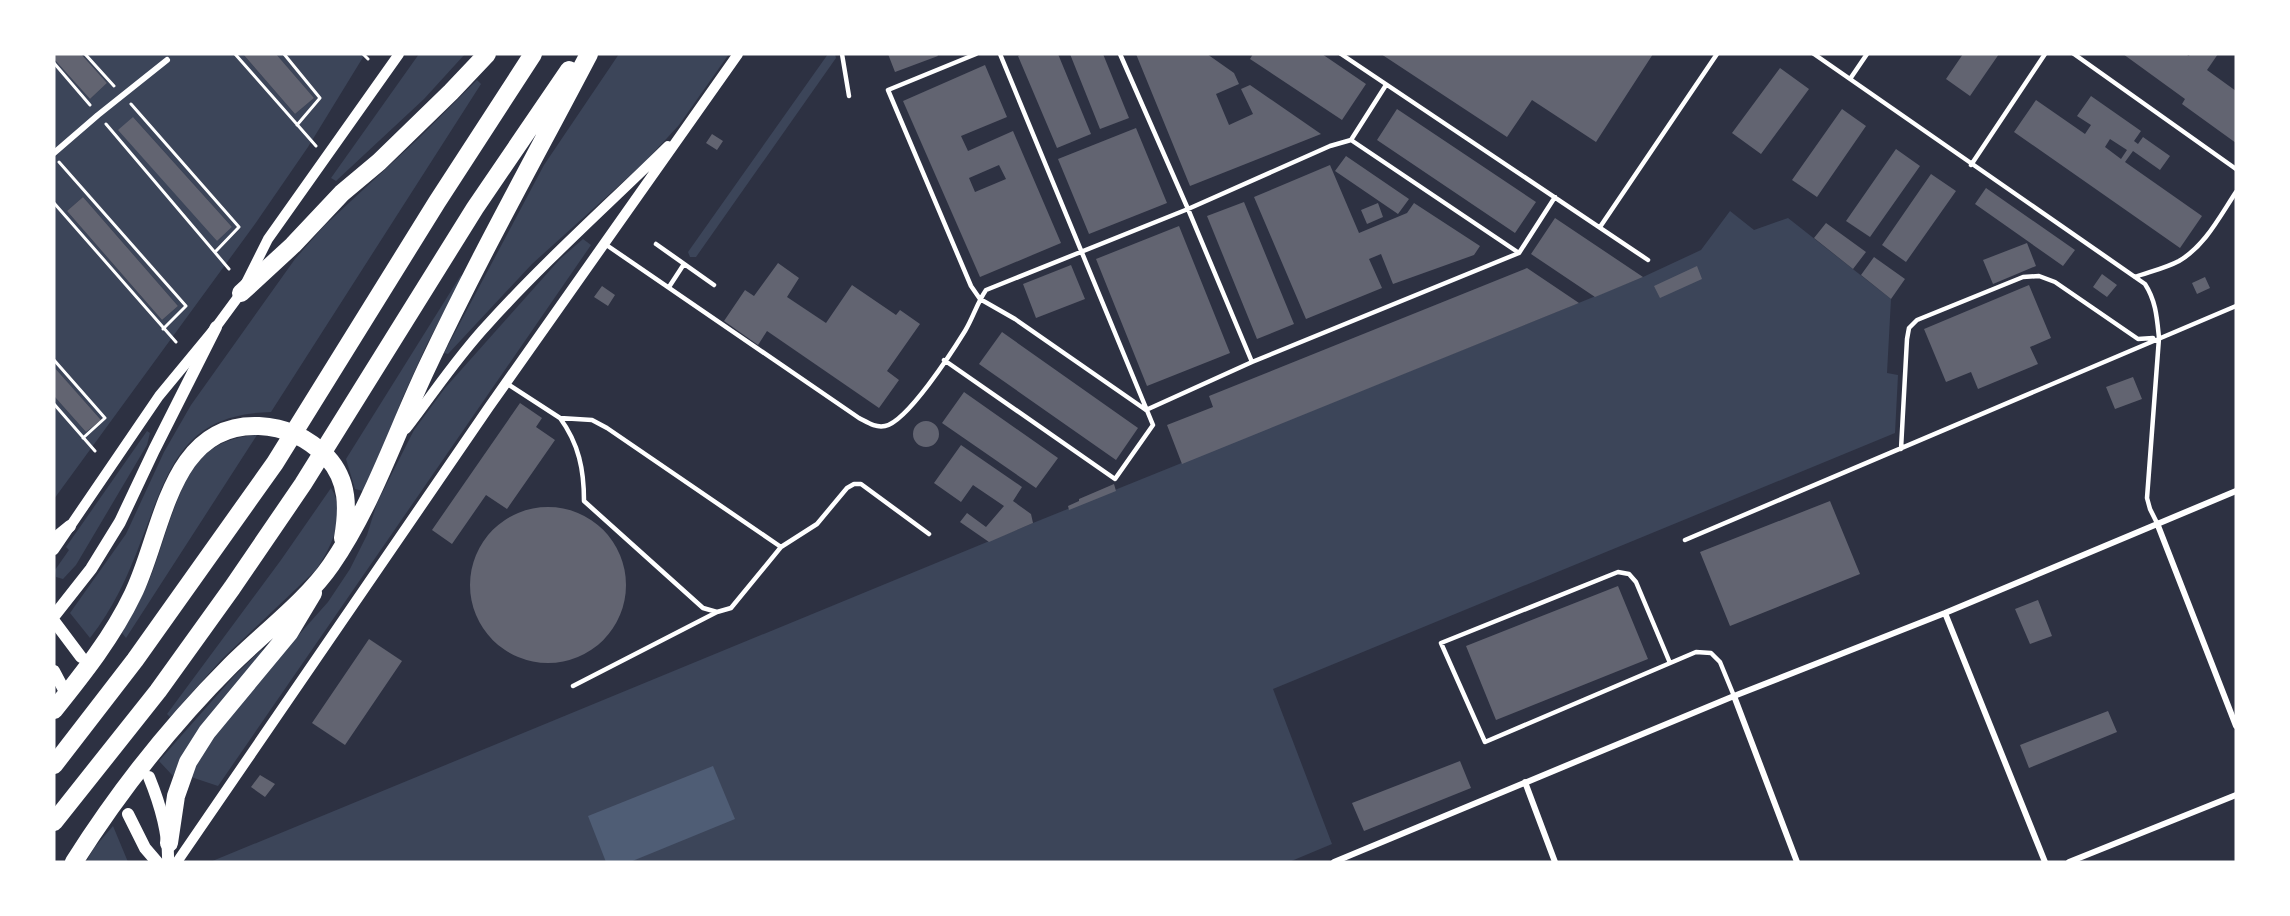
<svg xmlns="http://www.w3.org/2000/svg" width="2290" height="916" font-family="Jost,sans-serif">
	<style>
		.green { fill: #3c4559; fill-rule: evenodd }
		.water { fill: #4f5d75 }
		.building { fill: #626471; fill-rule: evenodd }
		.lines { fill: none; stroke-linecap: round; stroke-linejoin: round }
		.path { stroke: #fff; stroke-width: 3 }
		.service { stroke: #fff; stroke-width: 4.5 }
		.minor { stroke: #fff; stroke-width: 6 }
		.tertiary { stroke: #fff; stroke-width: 10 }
		.secondary { stroke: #fff; stroke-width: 12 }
		.motorway { stroke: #fff; stroke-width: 18 }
	</style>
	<rect width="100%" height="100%" fill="#2d3142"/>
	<path class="green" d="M81,54h162l52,60 19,-16 -38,-44h89l-57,93 -53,77 -201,275v-103l32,36 15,-12 -47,-53v-308l36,40 17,-16zM133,117l99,110 -15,14zM83,197l95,109 -16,14 -95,-109z
		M419,54h46l-41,45 -88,82 -5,-3z
		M619,54h110l-50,71 -34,37 -113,102 -84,90 -4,-1 100,-188z
		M828,54h7l1,4 -140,199h-6l-2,-5z
		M477,80l4,4 -210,328c-90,2 -102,58 -130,129 -13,35 -28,68 -51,97l-20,-25 56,-79 38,-82 27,-47 104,-146 29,-33 95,-88z
		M1730,211l24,19 34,-12 103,81 -4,74 11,2 -3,58 -622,256 59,155 -43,18h-1079l823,-339 610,-246 58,-27z
		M583,239l8,6 -373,541 -30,-10 10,-21 49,-62 81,-91 22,-33 17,-34 10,-32 37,-73 31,-42 115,-129z
		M461,275l2,2 -36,67 -25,55 -35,93 -12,-3 -9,-30z
		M147,431l3,2 -3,12 -71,120 -13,14 -7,-2 -1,-7 14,-20 -3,-3z
		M257,435l-131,203 -4,-5c9,-17 18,-33 26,-50 15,-34 30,-107 58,-129 13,-12 33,-18 51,-19z
		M331,488c17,27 0,59 -15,82l-94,89 -52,58 -3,-3 114,-154z
		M262,649l2,3 -72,89 -19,35 -14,-15 75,-85z
		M113,826l15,36h-42l8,-14z"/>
	<path class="water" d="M713,766l22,53 -105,43h-24l-18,-46z"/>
	<path class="building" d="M54,54h27l26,29 -17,16 -36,-40z
		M243,54h33l38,44 -19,16z
		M888,54h49l1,2 -43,16z
		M1022,54h36l33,80 -34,14 -39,-92z
		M1070,54h33l26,64 -29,11z
		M1136,54h71l27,19 5,11 -23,10 13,31 24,-11 -12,-25 9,-4 71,49 -131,52z
		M1253,54h69l44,30 -24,36 -92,-61z
		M1381,54h272l-57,88 -64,-42 -25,37z
		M1963,54h36l-29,42 -24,-17z
		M2123,54h62l4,2 1,-2h28l-11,16 29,21v52l-54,-39 3,-5z
		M985,65l22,52 -46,19 7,15 45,-20 48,112 -81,34 -77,-176zM999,165l7,14 -31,13 -6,-14z
		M1780,68l29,21 -48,65 -29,-21z
		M2091,96l50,35 -7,10 4,3 5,-7 27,19 -10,14 -27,-19 -8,11 77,54 -22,32 -166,-116 22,-32 49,34 6,-9 -14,-9zM2110,139l17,11 -6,9 -16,-12z
		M1397,109l139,93 -21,31 -138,-93z
		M1842,109l24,17 -49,71 -25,-17z
		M133,117l99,110 -15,14 -99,-111z
		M1136,128l31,75 -78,31 -31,-75z
		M712,134l11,7 -6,9 -11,-7z
		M1896,149l24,17 -50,71 -24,-16z
		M1346,156l63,43 -11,15 -63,-43z
		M1330,165l29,68 48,-20 7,-10 66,43 -6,9 -81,29 -12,-30 -12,5 13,29 -76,31 -52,-122z
		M1931,174l25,17 -50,71 -24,-17z
		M1986,188l89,62 -12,16 -88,-62z
		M83,197l95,109 -16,14 -95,-109z
		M1244,202l50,122 -37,15 -50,-123z
		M1378,203l5,14 -16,7 -6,-14z
		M1555,218l88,59 -48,20 -64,-43z
		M1826,223l40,29 -13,17 -39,-31z
		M1179,226l51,127 -83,33 -51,-127z
		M2027,243l9,23 -43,18 -10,-24z
		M1874,257l31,22 -14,20 -30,-24z
		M778,263l21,15 -12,19 39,26 26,-38 44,30 4,-5 20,14 -33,47 12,9 -20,28 -112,-77 -9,14 -34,-24 21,-31 9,6z
		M1071,265l14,34 -49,19 -13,-34z
		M1697,266l5,13 -42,19 -6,-12z
		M1527,268l52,35 -397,161 -15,-39 46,-18 -4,-11z
		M2102,274l15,11 -10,12 -14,-10z
		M2205,277l5,11 -13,6 -5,-11z
		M2029,285l22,53 -21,9 8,17 -60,25 -7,-17 -25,10 -22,-53z
		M602,286l13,9 -7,11 -14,-9z
		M1002,332l136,96 -22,32 -137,-96z
		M54,367l47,53 -15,12 -32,-36z
		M2133,377l9,22 -27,10 -9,-22z
		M964,392l94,66 -22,30 -94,-65z
		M520,403l22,15 -6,9 19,13 -48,69 -21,-14 -34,49 -20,-14z
		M913 434a13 13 0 1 1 26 0a13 13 0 1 1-26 0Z
		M961,445l61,42 -9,14 18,13 2,9 -44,19 -29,-20 7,-9 19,14 18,-21 -31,-21 -12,17 -27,-19z
		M1114,484l2,7 -47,19 -1,-4 11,-5v-2z
		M1830,501l30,73 -130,52 -30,-74z
		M470 585a78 78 0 1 1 156 0a78 78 0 1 1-156 0Z
		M1618,586l30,73 -152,61 -30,-74z
		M2038,600l14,36 -22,8 -15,-35z
		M369,639l33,22 -57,84 -33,-22z
		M2108,711l9,21 -88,36 -9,-23z
		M1460,761l11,27 -107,43 -12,-28z
		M260,775l15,9 -10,13 -14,-10z"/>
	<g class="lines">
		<path class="path" d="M85,54l29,32
			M235,54l81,92
			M284,54l36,44 -23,27
			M363,54l5,5
			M54,63l36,42
			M131,104l108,123 -23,24
			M106,124l123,145
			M59,162l127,144 -23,23
			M54,203l122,139
			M54,360l51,58 -22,20
			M54,404l41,47"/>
		<path class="service" d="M842,54l7,42
			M976,54l-88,36 83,196 9,13 35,20 131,91
			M1120,54l68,155 64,153
			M1341,54l307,206
			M1814,54l331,230c11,17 12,34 14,54l-12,160 3,11 7,14
			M2074,54l162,115
			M1850,79l17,-25
			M1351,140l168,113
			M1971,165l74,-111
			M1600,227l117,-173
			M605,244l254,174c8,4 16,10 26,8 22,-4 67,-74 80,-95 8,-13 12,-28 21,-41l202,-81 142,-63 21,-6 35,-55
			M656,244l58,41
			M2135,277c14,-5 31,-9 44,-16 26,-15 41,-45 57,-69
			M669,287l15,-23
			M944,360l171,119 38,-54 -153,-371
			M506,383l54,35 32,2 15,8 174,119
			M1146,410l106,-48 267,-109 36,-56
			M560,418c19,26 24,52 24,83l119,107 14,4 14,-4 50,-61 36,-23 30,-36 7,-4h7l68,50
			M1901,449l6,-110 2,-11 8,-8 106,-43 16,-1 16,6 83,57 15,-1
			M1685,540l551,-234
			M1670,663l-34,-81 -7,-8 -11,-2 -177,71 44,99 211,-90 15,1 9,9 14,34
			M573,686l144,-74"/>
		<path class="minor" d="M54,153l44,-38 69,-55
			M2157,523l79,203
			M1945,613l100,249
			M1734,696l63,166
			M1525,782l30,80
			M1334,862l400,-166 211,-83 291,-122
			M2069,862l167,-67"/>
		<path class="tertiary" d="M406,429c27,-35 51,-72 82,-105 56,-62 120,-119 180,-178
			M54,550l105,-154 57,-69 25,-34 27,-54 131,-185
			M177,862l312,-455 249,-353"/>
		<path class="secondary" d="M54,539l16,-13
			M54,616l37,-47 29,-47 34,-72 62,-123
			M54,621l27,36
			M54,671l9,17
			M149,777c11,27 20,56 19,85
			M128,814l17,34 12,14"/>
		<path class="motorway" d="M241,293l52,-48 49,-52 37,-31 72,-70 36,-38
			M54,710c29,-36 59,-74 79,-116 30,-61 36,-172 126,-168 26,1 49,12 68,31 22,24 21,52 16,81
			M54,765l81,-105 140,-197 162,-261 96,-148
			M54,822l104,-131 74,-103 71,-104 172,-276 94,-138
			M169,843l7,-47 12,-34 19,-30 82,-99 24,-40
			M74,862c45,-71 98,-138 157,-197 31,-31 76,-65 100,-100 42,-61 65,-133 97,-200 50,-106 107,-208 161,-311"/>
	</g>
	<rect width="2290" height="916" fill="none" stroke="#ffffff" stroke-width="111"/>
</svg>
